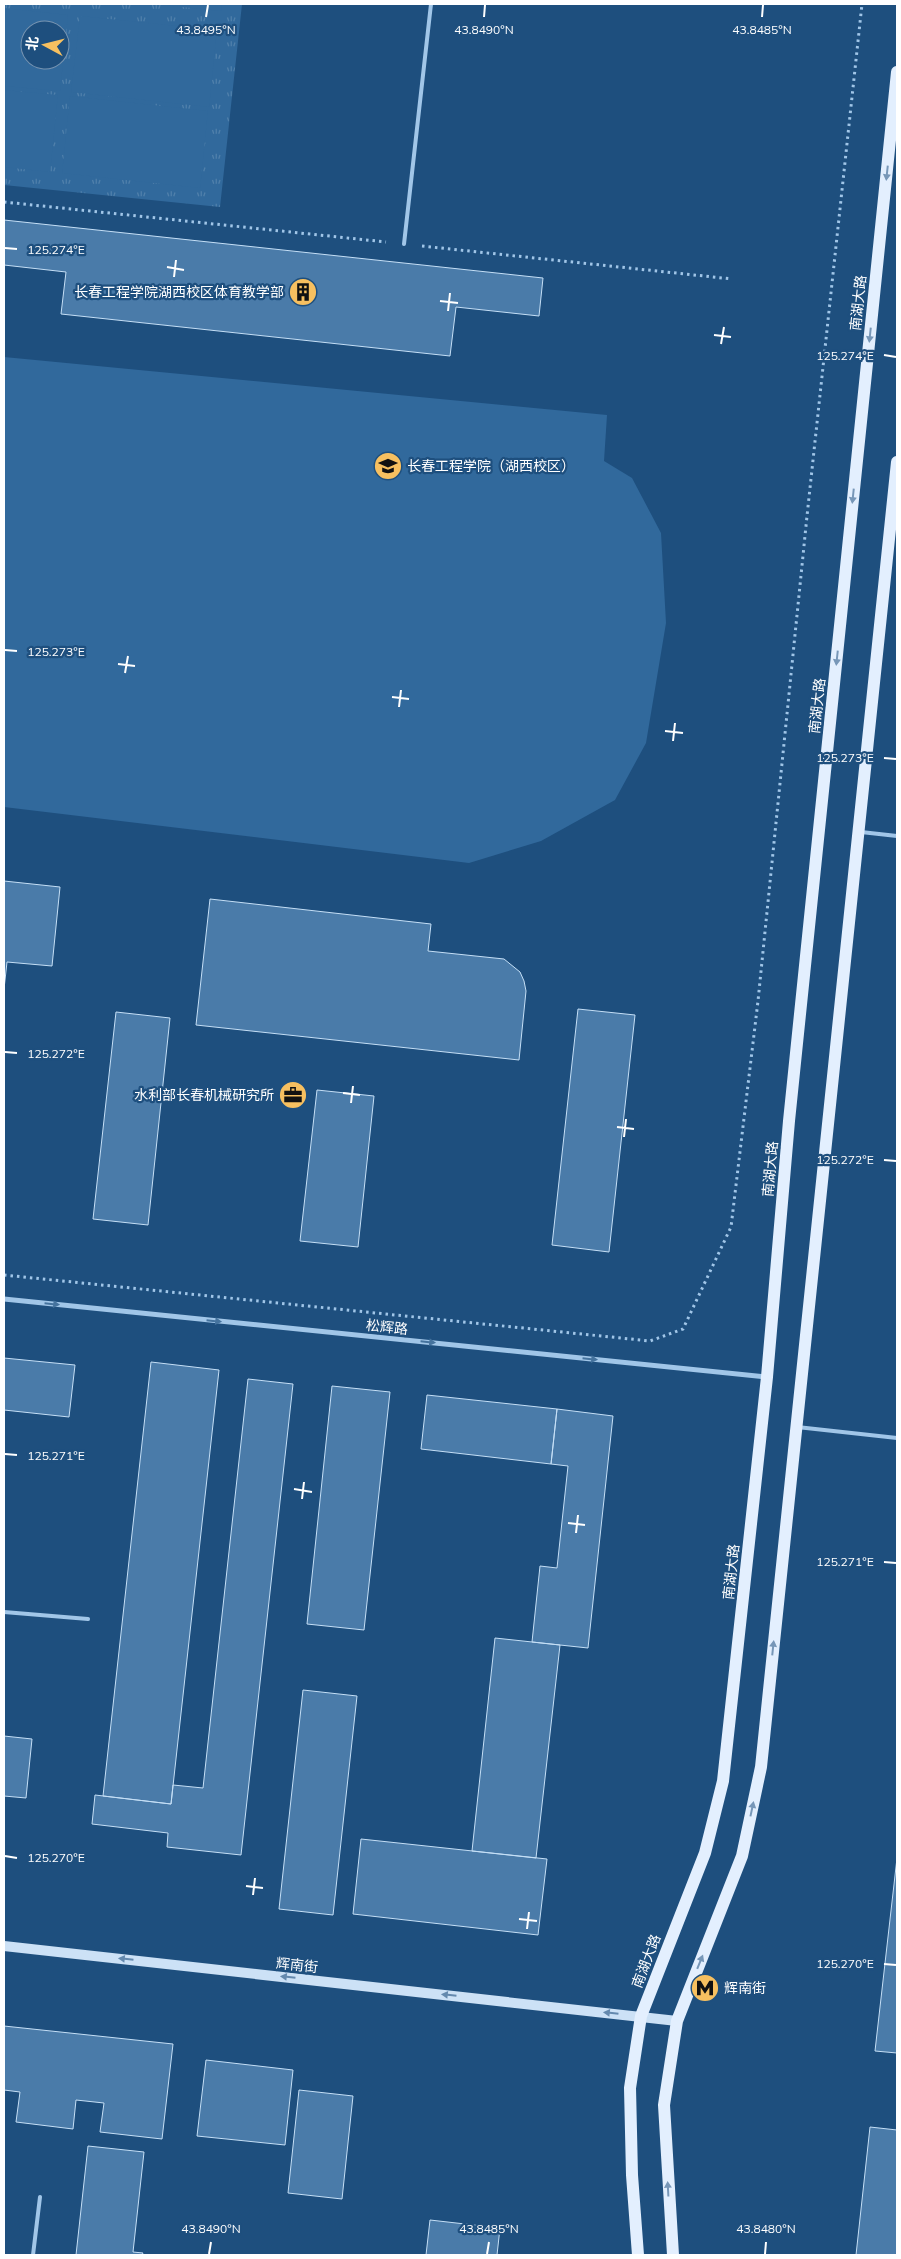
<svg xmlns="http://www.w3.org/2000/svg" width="901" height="2259" font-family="Mulish,'Noto Sans SC',sans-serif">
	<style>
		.grass { fill: url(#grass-tufts); fill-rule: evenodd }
		.pitch { fill: #31699c; fill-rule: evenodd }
		.building { fill: #4a7ba9; stroke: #c5dff6 }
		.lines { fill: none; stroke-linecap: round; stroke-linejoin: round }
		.path { stroke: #a1c6e8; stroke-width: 3; stroke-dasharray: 2.5 4; stroke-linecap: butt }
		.lane { stroke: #a1c6e8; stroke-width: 4 }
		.street { stroke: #a1c6e8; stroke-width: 5 }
		.secondary { stroke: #cce1f6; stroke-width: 10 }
		.primary { stroke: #e3effe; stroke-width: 12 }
		.oneway { fill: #7797b8 }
		.oneway2 { fill: #45739e }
		.oneway3 { fill: #6489ae }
		.ticks { fill: none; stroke: #fff; stroke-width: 2 }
		.labels { text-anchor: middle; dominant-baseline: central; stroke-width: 4.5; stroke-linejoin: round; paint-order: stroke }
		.poi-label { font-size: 14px; fill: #fff; stroke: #1e4f7e; text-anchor: end }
		.street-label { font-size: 14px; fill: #fff; stroke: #1e4f7e }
		.ticks-label { font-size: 12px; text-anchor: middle; fill: #fff; stroke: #1e4f7e; stroke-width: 4.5; stroke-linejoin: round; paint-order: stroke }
	</style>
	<defs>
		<pattern id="grass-tufts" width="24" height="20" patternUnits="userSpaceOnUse" patternTransform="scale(1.25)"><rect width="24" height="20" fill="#31699c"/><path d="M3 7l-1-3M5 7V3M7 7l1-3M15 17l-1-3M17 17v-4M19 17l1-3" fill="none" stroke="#5080ab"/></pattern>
	</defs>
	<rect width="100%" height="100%" fill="#1e4f7e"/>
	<path class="grass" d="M4,4h238l-22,203 -216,-22zM30,30h30v30h-30z"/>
	<path class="pitch" d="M153,4h69l-1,7z
		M4,8l64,7 -8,76 -56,-5zM30,30h30v30h-30z
		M80,16l137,14 -8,77 -138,-15z
		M4,90l54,5 -8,77 -46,-5z
		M70,96l138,15 -8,77 -138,-15z
		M4,357l603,58 -3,46 28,17 29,55 5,90 -20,120 -31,57 -74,41 -72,22 -465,-56z"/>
	<path class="building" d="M4,220l539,58 -4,38 -83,-9 -6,49 -389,-42 5,-42 -62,-7z
		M4,881l56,6 -8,79 -45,-4 -3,27z
		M210,899l221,25 -3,27 76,8 16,13 4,9 2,10 -7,69 -323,-35z
		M578,1009l57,6 -26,237 -57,-7z
		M116,1012l54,6 -22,207 -55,-6z
		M317,1090l57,6 -16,151 -58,-6z
		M4,1358l71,7 -6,52 -65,-7z
		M151,1362l68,8 -48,434 -68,-8z
		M248,1379l45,5 -52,471 -74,-8 1,-14 -76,-9 3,-29 76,9 2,-19 30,3z
		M332,1386l58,6 -26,238 -57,-6z
		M427,1395l130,14 -6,55 -130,-15z
		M557,1409l56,7 -25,232 -56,-6 8,-76 17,2 11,-102 -17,-2z
		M495,1638l65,7 -24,213 -64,-7z
		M303,1690l54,6 -24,219 -54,-6z
		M4,1736l28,3 -6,59 -22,-2z
		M361,1839l186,20 -9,76 -185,-21z
		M897,1858v195l-22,-2z
		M4,2026l169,18 -11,95 -62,-7 4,-29 -28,-3 -3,29 -57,-7 4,-30 -16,-2z
		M206,2060l87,10 -8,75 -88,-9z
		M299,2090l54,6 -11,103 -54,-6z
		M870,2127l27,3v125h-41z
		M88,2146l56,6 -11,100 10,1 -1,2h-66z
		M430,2220l70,8 -3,27h-71z"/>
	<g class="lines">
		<path class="path" d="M4,202l382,40
			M422,246l310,33
			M4,1275l646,66 33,-12 48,-102 27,-226 49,-485 55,-512"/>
		<path class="lane" d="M404,244l27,-240
			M861,832l36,4
			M797,1427l100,11
			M4,1612l84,7
			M33,2255l7,-58"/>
		<path class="street" d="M4,1299l763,78"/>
		<path class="secondary" d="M4,1946l673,75"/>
		<path class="primary" d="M638,2255l-6,-80 -2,-87 11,-72 64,-163 18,-72 44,-404 22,-256 108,-1049
			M673,2255l-9,-150 13,-84 65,-165 19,-89 136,-1305"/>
	</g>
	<defs><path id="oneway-solid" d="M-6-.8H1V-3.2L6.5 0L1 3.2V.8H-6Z" transform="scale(1.25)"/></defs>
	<g class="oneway">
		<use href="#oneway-solid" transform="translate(887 173) rotate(96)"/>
		<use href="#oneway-solid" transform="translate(870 335) rotate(96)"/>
		<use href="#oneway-solid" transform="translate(853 496) rotate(96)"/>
		<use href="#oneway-solid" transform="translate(837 658) rotate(96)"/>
		<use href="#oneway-solid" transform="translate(773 1648) rotate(-84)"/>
		<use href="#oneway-solid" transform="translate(752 1809) rotate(-78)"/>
		<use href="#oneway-solid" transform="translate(700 1962) rotate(-68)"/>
		<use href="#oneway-solid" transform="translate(668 2189) rotate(-93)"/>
	</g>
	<g class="oneway2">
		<use href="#oneway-solid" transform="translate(52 1304) rotate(6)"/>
		<use href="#oneway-solid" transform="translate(214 1321) rotate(6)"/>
		<use href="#oneway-solid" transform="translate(428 1342) rotate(6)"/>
		<use href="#oneway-solid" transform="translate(590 1359) rotate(6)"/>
	</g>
	<g class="oneway3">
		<use href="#oneway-solid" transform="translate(126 1959) rotate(-174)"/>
		<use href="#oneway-solid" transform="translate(288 1977) rotate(-174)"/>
		<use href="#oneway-solid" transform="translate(449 1995) rotate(-174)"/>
		<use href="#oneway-solid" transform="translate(611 2013) rotate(-174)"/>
	</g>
	<path class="ticks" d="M206,17l2,-12M484,17l1,-12M762,17l1,-12M5,248l12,1M167,267l17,3M174,277l2,-17M440,301l18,2M448,311l2,-18M714,335l17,2M721,344l3,-17M884,355l12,2M5,650l12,1M118,664l17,2M125,673l3,-17M392,697l17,2M399,707l2,-17M665,731l18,2M673,741l2,-18M884,758l12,1M5,1052l12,1M343,1093l17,2M351,1103l2,-17M617,1127l17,2M624,1137l2,-18M884,1160l12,1M5,1454l12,1M294,1489l18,3M302,1499l2,-17M568,1523l17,2M576,1533l2,-18M884,1562l12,1M5,1856l12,2M246,1886l17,2M253,1895l2,-17M519,1919l18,2M527,1929l2,-17M884,1964l12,1M209,2254l2,-12M487,2254l2,-12M765,2254l1,-12"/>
	<defs>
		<symbol id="building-disc" viewBox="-11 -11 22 22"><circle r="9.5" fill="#f7c060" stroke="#1e4f7e"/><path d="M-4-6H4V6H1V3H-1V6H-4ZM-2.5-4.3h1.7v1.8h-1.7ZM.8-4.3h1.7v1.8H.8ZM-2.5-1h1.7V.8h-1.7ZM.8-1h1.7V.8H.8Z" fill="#111"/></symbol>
		<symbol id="university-disc" viewBox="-11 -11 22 22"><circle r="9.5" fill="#f7c060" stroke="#1e4f7e"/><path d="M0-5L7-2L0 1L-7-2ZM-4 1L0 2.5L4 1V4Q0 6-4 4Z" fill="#111"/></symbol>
		<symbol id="office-disc" viewBox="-11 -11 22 22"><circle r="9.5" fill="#f7c060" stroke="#1e4f7e"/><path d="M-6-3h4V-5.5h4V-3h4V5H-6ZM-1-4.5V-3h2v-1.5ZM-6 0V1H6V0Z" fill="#111"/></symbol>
		<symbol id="metro-disc" viewBox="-11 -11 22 22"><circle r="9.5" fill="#f7c060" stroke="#1e4f7e"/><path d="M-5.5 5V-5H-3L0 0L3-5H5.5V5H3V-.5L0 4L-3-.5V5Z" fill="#111"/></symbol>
	</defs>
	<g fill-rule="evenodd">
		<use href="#building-disc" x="287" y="276" width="32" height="32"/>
		<use href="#university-disc" x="372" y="450" width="32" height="32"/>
		<use href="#office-disc" x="277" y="1079" width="32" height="32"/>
		<use href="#metro-disc" x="689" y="1972" width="32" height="32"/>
	</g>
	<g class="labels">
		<g class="poi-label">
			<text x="284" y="292">长春工程学院湖西校区体育教学部</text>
			<text x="407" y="466" text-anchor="start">长春工程学院（湖西校区）</text>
			<text x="274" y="1095">水利部长春机械研究所</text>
			<text x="724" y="1988" text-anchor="start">辉南街</text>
		</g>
		<g class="street-label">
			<text transform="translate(858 303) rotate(-84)">南湖大路</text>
			<text transform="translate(817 706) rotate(-84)">南湖大路</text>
			<text transform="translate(770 1169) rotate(-85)">南湖大路</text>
			<text transform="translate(387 1327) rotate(6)">松辉路</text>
			<text transform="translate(731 1572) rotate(-84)">南湖大路</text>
			<text transform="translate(646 1961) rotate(-69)">南湖大路</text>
			<text transform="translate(297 1965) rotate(6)">辉南街</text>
		</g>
	</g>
	<g class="ticks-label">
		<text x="206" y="34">43.8495°N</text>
		<text x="484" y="34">43.8490°N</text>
		<text x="762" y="34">43.8485°N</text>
		<text x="56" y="254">125.274°E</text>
		<text x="845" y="360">125.274°E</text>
		<text x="56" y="656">125.273°E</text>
		<text x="845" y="762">125.273°E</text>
		<text x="56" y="1058">125.272°E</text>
		<text x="845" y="1164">125.272°E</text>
		<text x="56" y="1460">125.271°E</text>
		<text x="845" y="1566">125.271°E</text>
		<text x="56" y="1862">125.270°E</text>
		<text x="845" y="1968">125.270°E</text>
		<text x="211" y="2233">43.8490°N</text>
		<text x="489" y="2233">43.8485°N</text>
		<text x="766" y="2233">43.8480°N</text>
	</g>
	<rect width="901" height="2259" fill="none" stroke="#ffffff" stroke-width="10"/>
	<g transform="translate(45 45) rotate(277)"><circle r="24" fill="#1e4f7e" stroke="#7895b2"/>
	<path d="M0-4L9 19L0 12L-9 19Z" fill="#f7c060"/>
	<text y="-8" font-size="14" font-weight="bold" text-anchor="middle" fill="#ffffff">北</text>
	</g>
</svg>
